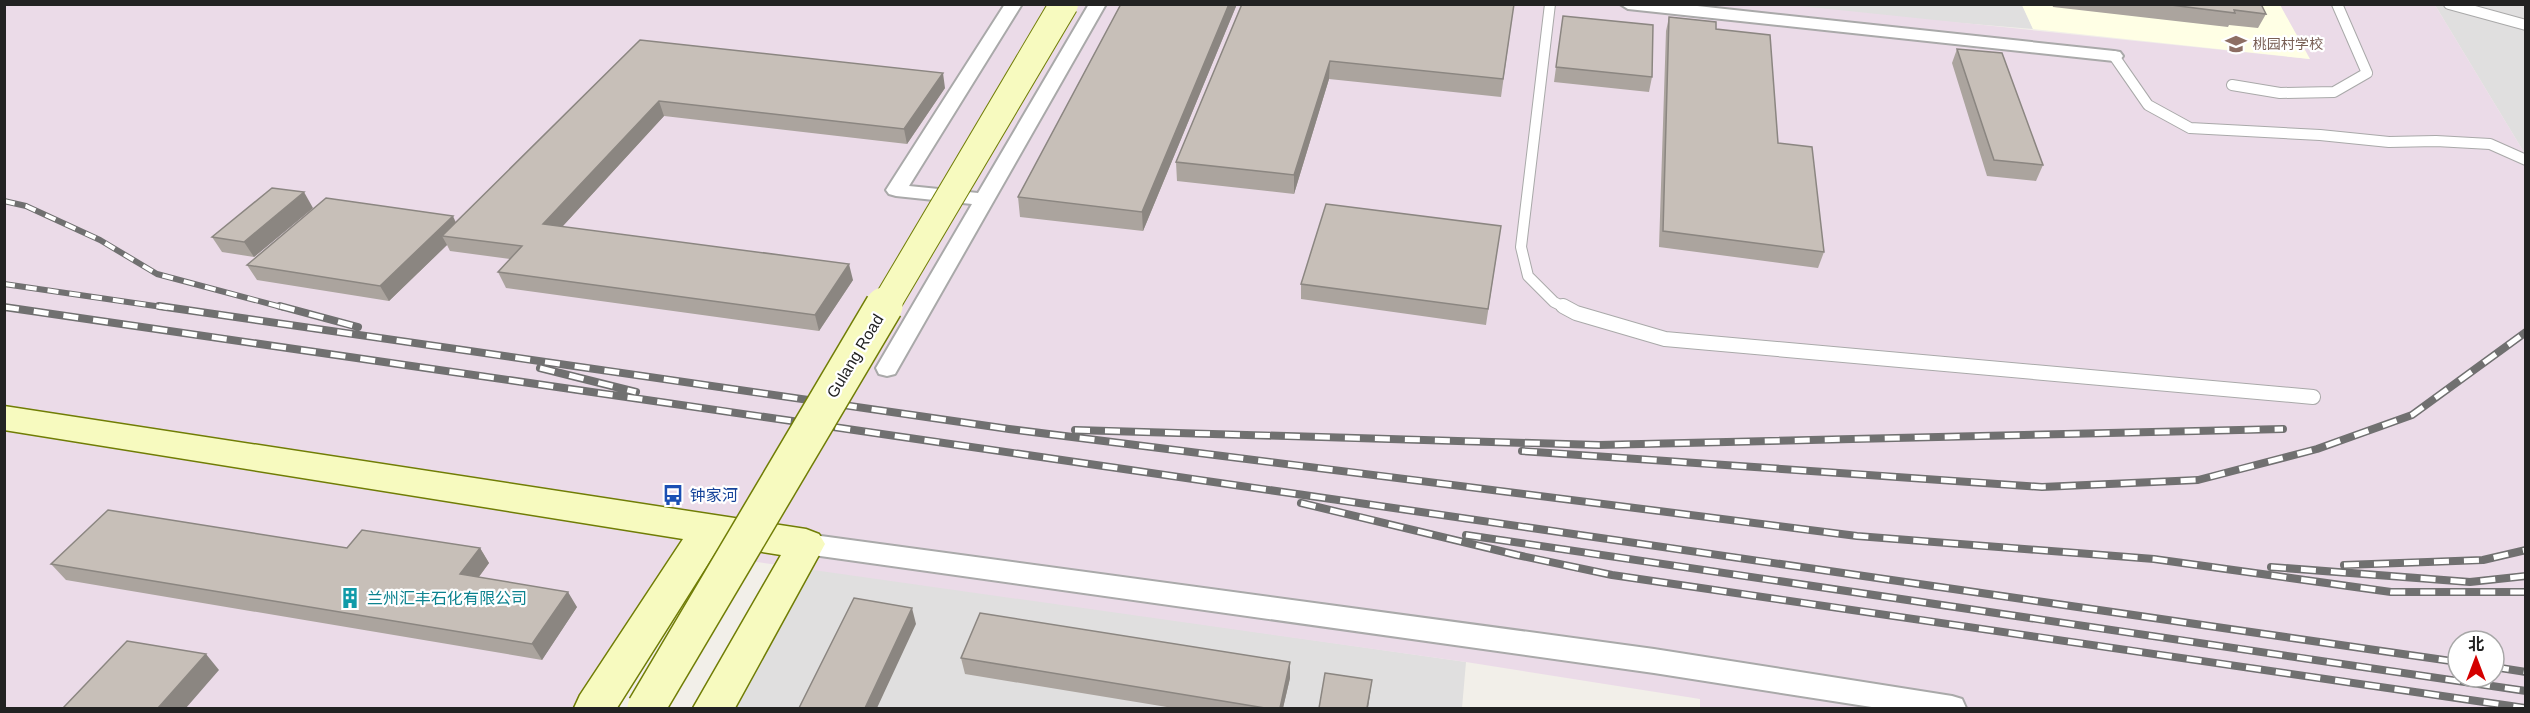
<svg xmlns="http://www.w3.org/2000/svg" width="2530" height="713" font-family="Arial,'Noto Sans SC',sans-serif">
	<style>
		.residential { fill: #e0dfdf }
		.industrial { fill: #ebdbe8; fill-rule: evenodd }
		.education { fill: #ffffe5 }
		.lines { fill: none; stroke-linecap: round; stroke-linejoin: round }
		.lane-far1-casing { stroke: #a9a9a9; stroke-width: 12 }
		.lane-casing { stroke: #a9a9a9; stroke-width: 16 }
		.street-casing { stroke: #a9a9a9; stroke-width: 4 }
		.secondary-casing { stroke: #707d05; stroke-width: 3 }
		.lane-far1 { stroke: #fff; stroke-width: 10 }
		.lane { stroke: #fff; stroke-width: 14 }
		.street { fill: #fff; fill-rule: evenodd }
		.secondary { fill: #f7fabf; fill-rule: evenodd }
		.rail-far1-casing { stroke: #707070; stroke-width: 6 }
		.rail-casing { stroke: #707070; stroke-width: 8 }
		.rail-far1 { stroke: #fff; stroke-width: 4; stroke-dasharray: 11; stroke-linecap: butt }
		.rail { stroke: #fff; stroke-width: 5; stroke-dasharray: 15; stroke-linecap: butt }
		.secondary-bridge-far1-casing { stroke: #707d05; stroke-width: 30; stroke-linecap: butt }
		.secondary-bridge-casing { stroke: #707d05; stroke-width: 40; stroke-linecap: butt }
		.secondary-bridge-far1 { stroke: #f7fabf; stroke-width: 28 }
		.secondary-bridge { stroke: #f7fabf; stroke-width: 37 }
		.wall { fill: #aba49e }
		.shaded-wall { fill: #8b8681 }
		.building { fill: #c7bfb8; stroke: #8b8681; stroke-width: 1.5 }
		.labels { text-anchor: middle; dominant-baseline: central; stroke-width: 4.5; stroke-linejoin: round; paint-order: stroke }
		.far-education-label { font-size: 14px; fill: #785e54; stroke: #fff; text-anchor: start }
		.street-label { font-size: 16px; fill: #222; stroke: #fff }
		.transit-label { font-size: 16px; fill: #164399; stroke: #fff; text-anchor: start }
		.culture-label { font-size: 16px; fill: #0d838f; stroke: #fff; text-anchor: start }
	</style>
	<rect width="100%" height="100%" fill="#f2efe9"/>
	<path class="residential" d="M1781,5h241l11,24 -168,-14z
		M2435,5h90v149z
		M789,565l677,97 -4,46h-749z"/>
	<path class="industrial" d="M1781,4l528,55 -29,-54h155l90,149v554h-825v-9l-234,-37 -788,-111 -101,157h-572l-1,-703zM2458,641h36v36h-36z"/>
	<path class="education" d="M2022,5h258l30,54 -277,-30z"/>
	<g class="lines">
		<defs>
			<path id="lane-far1" d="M1550,4l-29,243 7,29 26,26 12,6
				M2449,4l77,21
				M2114,56l34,49 42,23 130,7 69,7 47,-1 54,3 36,16
				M2232,85l48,8 54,-1 33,-19 -30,-69"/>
			<path id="lane" d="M1563,306l13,7 89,26 648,58"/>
			<path id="street" d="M1005,4h17l-113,182 69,7 111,-189h17l-211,370 -8,2 -8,-2 -3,-6 96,-164 -76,-8 -7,-2 -3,-4z
				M1620,4h59l435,47 6,1 3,4 -3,4 -6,1 -486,-52z
				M806,534l848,115 298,47 10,3 4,9h-88l-224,-35 -848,-119 -9,-3 -4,-7 4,-7z"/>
			<path id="secondary" d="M4,406l802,123 13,5 6,10 -90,164h-42l88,-153 -61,-10 -103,163h-43l6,-13 103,-156 -679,-109z"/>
		</defs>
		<use href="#lane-far1" class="lane-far1-casing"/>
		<use href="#lane" class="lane-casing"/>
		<use href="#street" class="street-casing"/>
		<use href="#secondary" class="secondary-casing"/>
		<use href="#lane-far1" class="lane-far1"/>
		<use href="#lane" class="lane"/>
		<use href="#street" class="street"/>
		<use href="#secondary" class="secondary"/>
		<defs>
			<path id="rail-far1" d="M4,201l22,5 74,34 57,34 128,34
				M4,284l165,24
				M4,307l6,1"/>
			<path id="rail" d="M159,306l850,123 848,107 297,23 237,33h135
				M280,306l78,21
				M4,307l2454,355
				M540,368l96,24
				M1075,430l524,15 684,-16
				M1522,451l520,36 156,-7 119,-31 95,-34 114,-83
				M1301,503l216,52 95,20 913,133
				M1466,535l1060,156
				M2344,565l139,-5 43,-10
				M2271,567l199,15 56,-6
				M2494,667l32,5"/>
		</defs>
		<use href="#rail-far1" class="rail-far1-casing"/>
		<use href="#rail" class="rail-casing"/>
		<use href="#rail-far1" class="rail-far1"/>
		<use href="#rail" class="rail"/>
		<defs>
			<path id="secondary-bridge-far1" d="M884,308l180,-304"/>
			<path id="secondary-bridge" d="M646,708l238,-402"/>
		</defs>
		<use href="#secondary-bridge-far1" class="secondary-bridge-far1-casing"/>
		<use href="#secondary-bridge" class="secondary-bridge-casing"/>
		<use href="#secondary-bridge-far1" class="secondary-bridge-far1"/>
		<use href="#secondary-bridge" class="secondary-bridge"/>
	</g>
	<path class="wall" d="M1121,4h116l-94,227 -123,-14 -2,-20z
		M1242,4h272l-13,93 -172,-18 -35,115 -117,-13 -1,-19z
		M2052,4h209l5,10 -8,14 -29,-3 -1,2 -175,-20z
		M1563,16l89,61 -3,15 -95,-10z
		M1669,17l47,12 62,114 46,109 -6,16 -159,-21 7,-216z
		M640,40l305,48 -38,56 -243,-28 -102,111 291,53 -34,51 -313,-43 -8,-16 12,-13 -60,-8 -3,-6 -58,56 -132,-21 -10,-15 209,-43z
		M1957,49l86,116 -7,16 -49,-5 -35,-113z
		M313,208l-59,49 -32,-5 -10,-15z
		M1501,226l-15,99 -185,-26v-15z
		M347,548h133l9,15 -10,14 98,30 -35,53 -476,-80 -15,-16z
		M961,658l329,4v16l-7,30h-110l-208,-34z"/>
	<path class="shaded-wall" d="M1229,4h8l-94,227 -1,-19z
		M1330,61l-1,18 -35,115v-19z
		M943,73l2,15 -38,56 -3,-15z
		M659,101l5,15 -114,124 -7,-16z
		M304,192l9,16 -59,49 -10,-15z
		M453,216l7,16 -18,4 5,9 -58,56 -9,-15z
		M849,264l4,16 -34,51 -4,-16z
		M480,548l9,15 -20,27 -9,-16z
		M568,592l9,15 -35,53 -10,-16z
		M912,608l4,16 -39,84h-12z
		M206,654l13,16 -33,38h-28z
		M1290,662v16l-7,30h-3z
		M1372,680l-4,28h-1z"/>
	<path class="building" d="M1121,4h108l-87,208 -124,-15z
		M1242,4h272l-11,75 -173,-18 -36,114 -118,-13z
		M2163,4h98l5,10 -32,-4 1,3z
		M1563,16l90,9 -1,52 -96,-10z
		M1669,17l47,5v7l54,6 8,108 34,4 12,105 -161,-21z
		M640,40l303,33 -39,56 -245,-28 -116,123 306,40 -34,51 -317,-43 24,-26 -80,-10z
		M1957,49l45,4 41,112 -49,-5z
		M272,188l32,4 -60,50 -32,-5z
		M326,198l127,18 -73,70 -133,-21z
		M1326,204l175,22 -13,83 -187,-25z
		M108,510l239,38 15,-18 118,18 -20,26 108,18 -36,52 -481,-80z
		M854,598l58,10 -47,100h-66z
		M980,613l310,49 -10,46h-15l-304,-50z
		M127,641l79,13 -48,54h-95z
		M1325,673l47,7 -5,28h-48z"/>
	<defs>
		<symbol id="school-bare" viewBox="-9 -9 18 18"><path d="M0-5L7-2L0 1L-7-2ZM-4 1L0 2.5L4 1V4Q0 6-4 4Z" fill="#8d6e63" stroke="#fff" stroke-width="2.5" paint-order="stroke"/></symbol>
		<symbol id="bus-bare" viewBox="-9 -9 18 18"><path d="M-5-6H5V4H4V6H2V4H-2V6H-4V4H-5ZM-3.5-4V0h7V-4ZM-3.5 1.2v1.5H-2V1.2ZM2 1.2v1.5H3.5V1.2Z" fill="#1a4fb4" stroke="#fff" stroke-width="2.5" paint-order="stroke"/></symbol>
		<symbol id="building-bare" viewBox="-9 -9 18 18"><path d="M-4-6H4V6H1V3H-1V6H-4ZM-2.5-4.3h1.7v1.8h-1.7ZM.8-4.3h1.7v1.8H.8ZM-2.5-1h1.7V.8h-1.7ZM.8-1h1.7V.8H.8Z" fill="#0f9aa8" stroke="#fff" stroke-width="2.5" paint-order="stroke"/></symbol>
	</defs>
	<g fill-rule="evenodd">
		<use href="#school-bare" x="2221" y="29" width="30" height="30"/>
		<use href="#bus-bare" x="658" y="480" width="30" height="30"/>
		<use href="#building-bare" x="335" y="583" width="30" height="30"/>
	</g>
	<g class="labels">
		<g class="far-education-label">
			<text x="2253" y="44">桃园村学校</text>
		</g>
		<g class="street-label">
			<text transform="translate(855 356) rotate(-59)">Gulang Road</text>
		</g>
		<g class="transit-label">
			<text x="690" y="495">钟家河</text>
		</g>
		<g class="culture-label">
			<text x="367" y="598">兰州汇丰石化有限公司</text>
		</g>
	</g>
	<rect width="2530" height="713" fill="none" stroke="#222222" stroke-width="12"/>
	<g transform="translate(2476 659)"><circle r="28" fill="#ffffff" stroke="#a7a7a7" stroke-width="1.5"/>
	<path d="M0-4.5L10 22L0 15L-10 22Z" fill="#d40000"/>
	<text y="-9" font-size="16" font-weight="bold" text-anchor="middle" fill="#222222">北</text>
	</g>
</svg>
